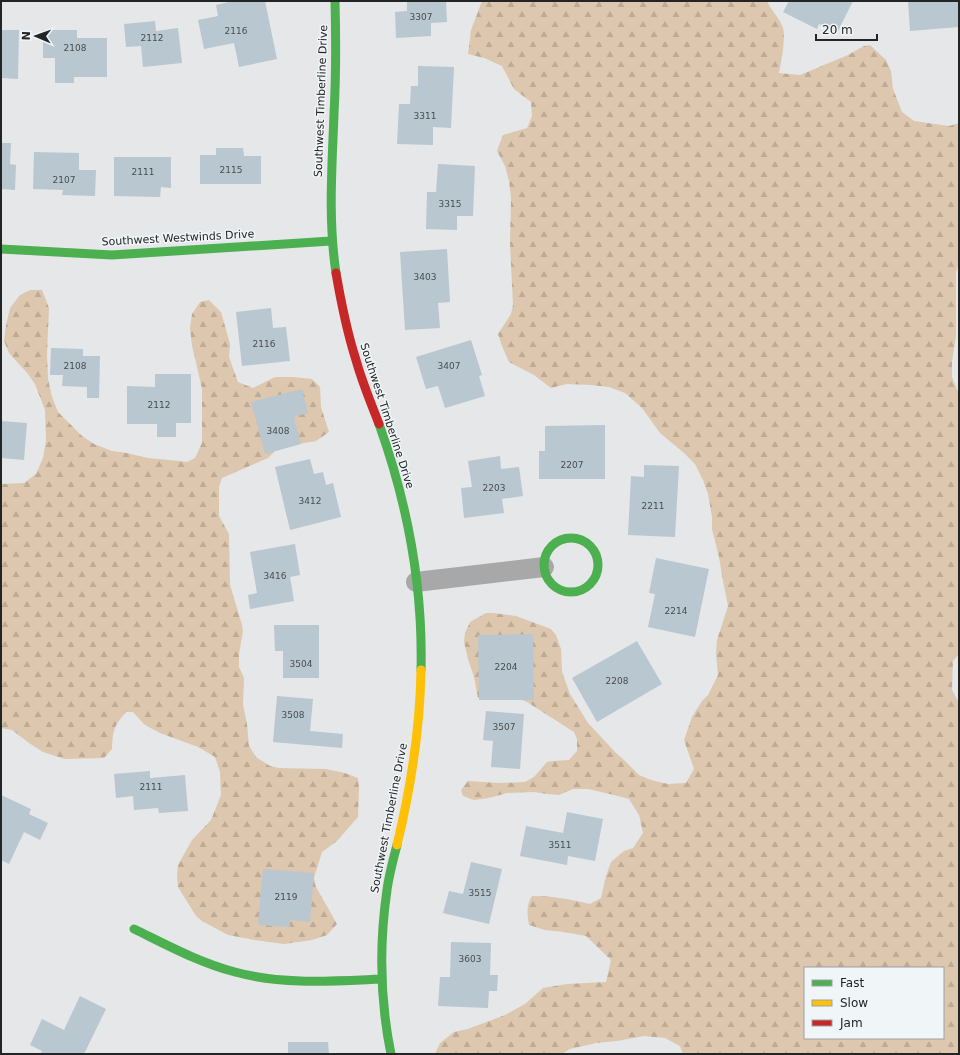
<svg xmlns="http://www.w3.org/2000/svg" width="960" height="1055" font-family="'DejaVu Sans',sans-serif">
	<style>
		.forest { fill: url(#forest-firs); fill-rule: evenodd }
		.building { fill: #b9c7d0 }
		.lines { fill: none; stroke-linecap: round; stroke-linejoin: round }
		.street { stroke: #a8a8a8; stroke-width: 20 }
		.fast { stroke: #4caf50; stroke-width: 9 }
		.slow { stroke: #ffc107; stroke-width: 9 }
		.jam { stroke: #c62828; stroke-width: 9 }
		.labels { text-anchor: middle; dominant-baseline: central; stroke-width: 3; stroke-linejoin: round; paint-order: stroke }
		.number-label { font-size: 9px; fill: #484d50 }
		.street-label { font-size: 11px; fill: #222425; stroke: #f0f5f8 }
	</style>
	<defs>
		<pattern id="forest-firs" width="22" height="20" patternUnits="userSpaceOnUse"><rect width="22" height="20" fill="#ddc7ae"/><path d="M5 1l3.5 6h-7zM16 11l3.5 6h-7z" fill="#bdab96"/></pattern>
	</defs>
	<rect width="100%" height="100%" fill="#e5e7e9"/>
	<path class="forest" d="M482,1h285c4,10 13,17 16,27 3,10 -2,34 -4,45l21,2 48,-20 16,-9 6,-1 16,15 5,11 2,18 9,23 12,9 35,5 10,-3v139l-3,11v63l-4,26v15l7,17v260l-6,7 -1,29 7,13v351h-276l-3,-8 -15,-8 -21,-2 -27,5 -21,2 -26,6 -8,5h-127l5,-11 14,-11 14,-3 37,-14 20,-11 18,-16 24,-4 39,-2 5,-22 -25,-24 -22,-4 -19,-2 -16,-5c-2,-11 -3,-20 3,-29 22,0 37,3 58,8l11,-6 5,-22 5,-14 13,-11 9,-3 10,-15 -4,-18 -10,-16 -15,-4 -26,-6h-15l-14,6 -12,-1 -13,-2 -27,1 -18,5 -15,2 -11,-4 -2,-6 7,-9 30,2 27,-1 9,-5 13,-15 7,-1 15,-1 8,-9v-12l-3,-7 -47,-30 -12,-5 -21,1h-16l-4,-21 -6,-18 -4,-17 1,-9 5,-11 16,-9h7l23,3 35,13 5,6 5,14 1,23 8,22 18,29 28,30 9,8 14,14 12,5 17,4 18,-1 8,-14 -10,-29 8,-23 10,-16 6,-6 10,-20 -2,-22 1,-13 11,-34 -5,-25 -4,-24 -7,-28v-12l-4,-23 -5,-14 -8,-16 -11,-11 -24,-20 -18,-25 -17,-15 -16,-6 -18,-2 -24,-1 -16,4 -17,-13 -25,-13 -7,-16 -4,-12 13,-20 2,-9 -3,-61 1,-46 -2,-17 -4,-15 -8,-15 6,-16 24,-7 5,-12 -1,-14 -17,-13 -12,-23 -18,-8 -16,-4 3,-24zM805,968h138v70h-138z
		M30,290h12l7,18 -2,46 1,25 4,18 6,15 24,24 12,8 18,7 15,2 21,5 32,3 7,1 8,-4 7,-15v-54l-8,-35 -2,-8 -2,-18 2,-14 8,-12 9,-2 12,12 9,32 -1,13 9,25 15,6 22,-11h18l19,2 8,8 1,20 8,25 -13,9 -30,5 -11,5 -7,7 -46,20 -3,9v29l10,18 1,51 12,40 1,6 -4,23v13l5,11 -1,27 4,19 2,22 7,11 14,9 9,2 47,1 19,4 13,5 1,10 -1,29 -21,24 -15,11 -8,26 2,9 21,37 -10,11 -15,5 -28,4 -29,-4 -27,-5 -26,-14 -6,-5 -18,-29 -1,-12 1,-10 14,-25 19,-20 10,-25 -1,-23 -5,-15 -17,-10 -38,-14 -15,-8 -12,-13h-7c-12,14 -13,17 -14,37l-8,9 -39,1 -22,-7 -14,-9 -17,-13 -11,-2v-244l23,-1 12,-9 7,-16 3,-17 -1,-31 -10,-26 -7,-10 -19,-21 -5,-12 2,-16 4,-17 10,-13z"/>
	<path class="building" d="M233,1h32l12,58 -38,8 -5,-24 -30,6 -6,-29 20,-4 -2,-11z
		M407,1h39l1,21 -16,1v13l-35,2 -1,-26 12,-1z
		M789,1h64l-16,32 -18,-9 -2,5 -34,-17z
		M908,1h51v26l-49,4z
		M155,21l1,10 22,-3 4,35 -39,4 -2,-21 -15,1 -2,-23z
		M1,30h18l-1,49 -17,-1z
		M43,30h34v8h30v39h-33v6h-19v-25h-12z
		M418,66l36,1 -3,61 -18,-1v18l-36,-1 2,-40h11l1,-18h7z
		M1,143h10l-1,21 6,1 -1,25 -14,-1z
		M216,148h27l1,8h17v28h-61v-29h16z
		M34,152l45,1v17h17l-1,26 -33,-1 1,-5 -30,-1z
		M114,157h57v31l-10,-1 -1,10 -46,-1z
		M438,164l37,2 -2,50h-16v14l-31,-1 1,-37h9z
		M447,249l3,53 -12,1 2,25 -35,2 -5,-78z
		M271,308l2,20 13,-1 4,34 -48,5 -6,-54z
		M471,340l11,35 -3,1 6,20 -40,12 -7,-22 -12,3 -10,-32z
		M51,348l32,1v7h17l-1,42h-12v-11l-25,-1 1,-11h-13z
		M155,374h36v49h-15v14h-19v-13h-30v-38l28,1z
		M302,389l6,24 -14,4 7,27 -36,10 -14,-52z
		M1,421l26,2 -3,37 -23,-2z
		M605,425v54h-66v-28h6v-25z
		M500,456l1,13 18,-2 4,29 -21,3 2,14 -40,5 -3,-30 11,-1 -4,-26z
		M310,459l4,15 9,-2 3,13 7,-2 8,34 -51,13 -15,-63z
		M644,465l35,1 -4,71 -47,-2 3,-59 13,1z
		M295,544l5,31 -10,2 4,24 -44,8 -2,-14 9,-2 -7,-41z
		M656,558l53,11 -14,68 -47,-10 7,-33 -6,-1z
		M274,625h45v53h-36v-27h-8z
		M533,634l1,66h-55l-1,-65z
		M637,641l25,43 -65,38 -25,-44z
		M277,696l36,3 -3,32 33,3 -1,14 -69,-6z
		M486,711l38,3 -4,55 -29,-2 2,-26 -10,-1z
		M150,771v7l35,-3 3,36 -29,2 -1,-5 -24,2 -1,-14 -17,2 -2,-24z
		M1,795l30,14 -2,5 19,9 -8,17 -16,-8 -15,32 -8,-4z
		M567,812l36,7 -8,42 -27,-5 -1,9 -47,-9 6,-30 37,7z
		M471,862l31,7 -13,55 -46,-11 6,-22 14,3z
		M263,869l51,4 -4,49 -20,-2v7l-32,-2z
		M451,942l40,1 -1,32h8l-1,16h-8l-1,17 -50,-2 2,-29h10z
		M80,996l26,13 -22,45h-44l2,-3 -12,-6 12,-26 22,11z
		M288,1042h40l1,12h-41z"/>
	<g class="lines">
		<path class="street" d="M416,582l128,-15"/>
		<path class="fast" d="M335,1c1,38 1,76 -1,113 -2,54 -6,105 2,159
			M1,249l111,6 219,-14
			M379,424c28,78 44,163 42,246
			M544 565a27 27 0 1 1 54 0a27 27 0 1 1-54 0Z
			M134,929c33,16 66,34 101,43 47,13 98,9 146,7
			M391,1054c-11,-54 -12,-109 -4,-164 2,-15 6,-30 10,-45"/>
		<path class="slow" d="M397,845c14,-58 23,-116 24,-175"/>
		<path class="jam" d="M336,273c5,29 11,59 20,87 6,22 15,43 23,64"/>
	</g>
	<g class="labels">
		<g class="number-label">
			<text x="421" y="17">3307</text>
			<text x="236" y="31">2116</text>
			<text x="152" y="38">2112</text>
			<text x="75" y="48">2108</text>
			<text x="425" y="116">3311</text>
			<text x="231" y="170">2115</text>
			<text x="143" y="172">2111</text>
			<text x="64" y="180">2107</text>
			<text x="450" y="204">3315</text>
			<text x="425" y="277">3403</text>
			<text x="264" y="344">2116</text>
			<text x="75" y="366">2108</text>
			<text x="449" y="366">3407</text>
			<text x="159" y="405">2112</text>
			<text x="278" y="431">3408</text>
			<text x="572" y="465">2207</text>
			<text x="494" y="488">2203</text>
			<text x="310" y="501">3412</text>
			<text x="653" y="506">2211</text>
			<text x="275" y="576">3416</text>
			<text x="676" y="611">2214</text>
			<text x="301" y="664">3504</text>
			<text x="506" y="667">2204</text>
			<text x="617" y="681">2208</text>
			<text x="293" y="715">3508</text>
			<text x="504" y="727">3507</text>
			<text x="151" y="787">2111</text>
			<text x="560" y="845">3511</text>
			<text x="480" y="893">3515</text>
			<text x="286" y="897">2119</text>
			<text x="470" y="959">3603</text>
		</g>
		<g class="street-label">
			<text transform="translate(321 101) rotate(-88)">Southwest Timberline Drive</text>
			<text transform="translate(178 238) rotate(-3)">Southwest Westwinds Drive</text>
			<text transform="translate(387 416) rotate(72)">Southwest Timberline Drive</text>
			<text transform="translate(389 818) rotate(-79)">Southwest Timberline Drive</text>
		</g>
	</g>
	<rect width="960" height="1055" fill="none" stroke="#222425" stroke-width="4"/>
	<rect x="804" y="967" width="140" height="72" fill="#f0f5f8" stroke="#9ea1a4"/>
	<rect x="812" y="980" width="20" height="6" fill="#4caf50" stroke="#9ea1a4"/>
	<text x="840" y="987" font-size="12" fill="#222425">Fast</text>
	<rect x="812" y="1000" width="20" height="6" fill="#ffc107" stroke="#9ea1a4"/>
	<text x="840" y="1007" font-size="12" fill="#222425">Slow</text>
	<rect x="812" y="1020" width="20" height="6" fill="#c62828" stroke="#9ea1a4"/>
	<text x="840" y="1027" font-size="12" fill="#222425">Jam</text>
	<g transform="translate(36 36) rotate(272)" stroke="#f0f5f8" stroke-width="3" paint-order="stroke">
	<path d="M0-3L7 15L0 10L-7 15Z" fill="#222425"/>
	<text y="-6" font-size="11" font-weight="bold" text-anchor="middle" fill="#222425">N</text>
	</g>
	<path d="M816 34v6h61v-6" fill="none" stroke="#222425" stroke-width="2"/>
	<text x="822" y="34" font-size="12" fill="#222425" stroke="#f0f5f8" stroke-width="3" paint-order="stroke">20 m</text>
</svg>
